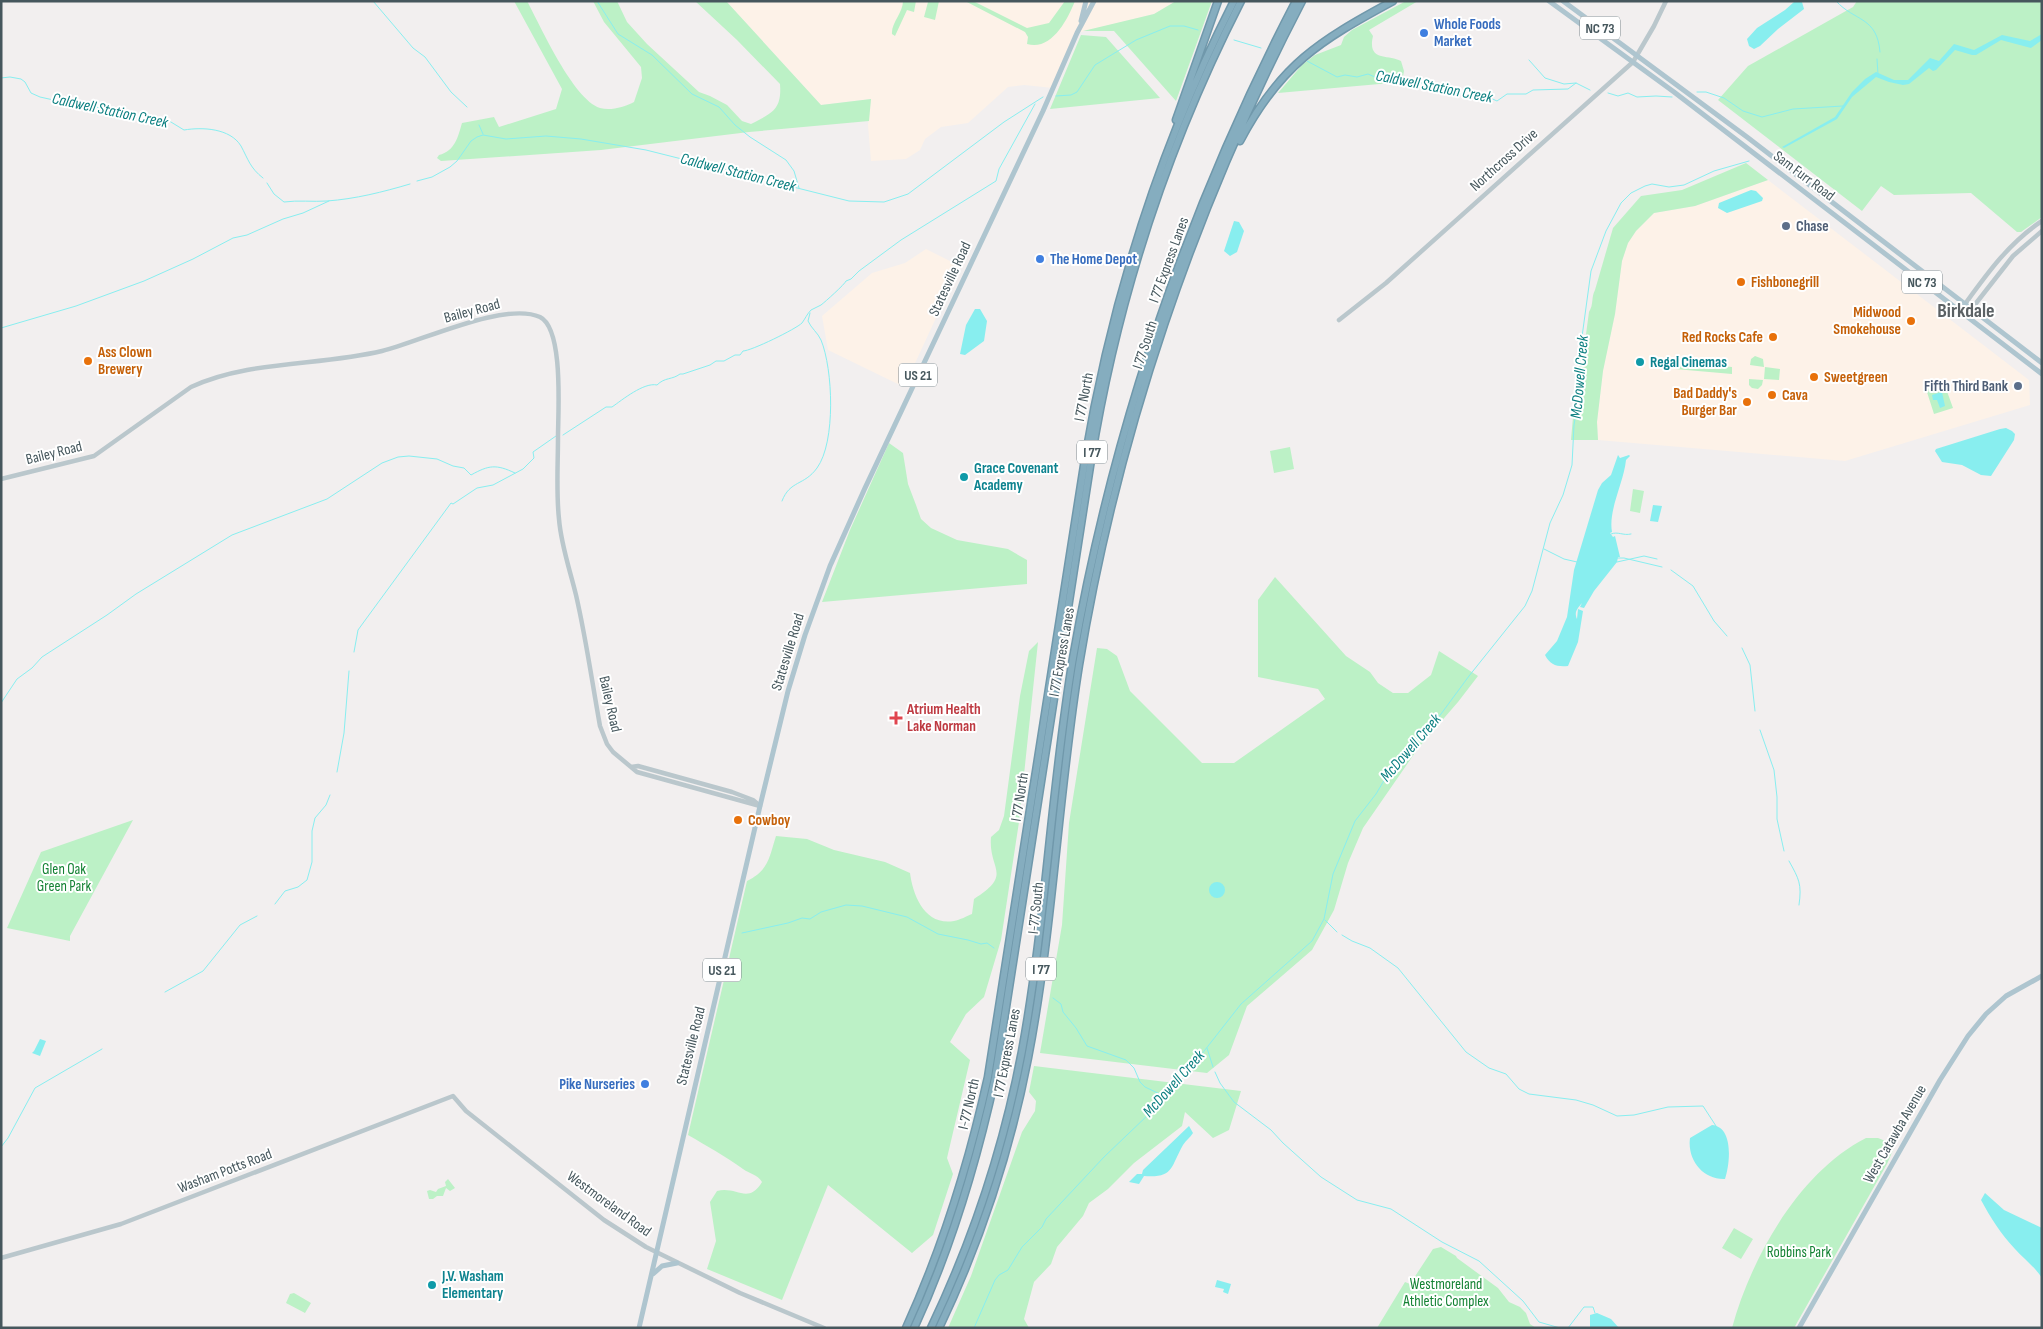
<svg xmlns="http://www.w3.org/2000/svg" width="2043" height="1329" font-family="'Sofia Sans Condensed',sans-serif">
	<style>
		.commercial { fill: #fdf2e8 }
		.green { fill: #bcf1c6 }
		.water { fill: #88eeef }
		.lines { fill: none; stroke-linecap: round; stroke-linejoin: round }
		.stream { stroke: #88eeef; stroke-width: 1 }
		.highway-casing { stroke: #7098ab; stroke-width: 9 }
		.minor { stroke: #bac7cc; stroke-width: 4.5 }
		.major { stroke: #aec5cf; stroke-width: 5 }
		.highway { stroke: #85adbf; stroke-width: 6 }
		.shop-dot { fill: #3f7fe0; stroke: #fff; stroke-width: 2 }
		.service-dot { fill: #5c6f8a; stroke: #fff; stroke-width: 2 }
		.food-dot { fill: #e8710a; stroke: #fff; stroke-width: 2 }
		.culture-dot { fill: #0f9aa8; stroke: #fff; stroke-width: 2 }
		.health-dot { fill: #e0444e; stroke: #fff; stroke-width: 2 }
		.labels { text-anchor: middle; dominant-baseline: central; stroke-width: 4; stroke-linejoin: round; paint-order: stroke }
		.shield { fill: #fff; stroke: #7e898e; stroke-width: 1 }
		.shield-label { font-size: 14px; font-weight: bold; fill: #46575d }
		.shop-label { font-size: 15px; font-weight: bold; fill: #366cbe; stroke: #fff; text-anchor: start }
		.street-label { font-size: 15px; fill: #46575d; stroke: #fff }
		.service-label { font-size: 15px; font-weight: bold; fill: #4e5e75; stroke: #fff; text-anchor: start }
		.food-label { font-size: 15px; font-weight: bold; fill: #c56008; stroke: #fff; text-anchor: start }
		.culture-label { font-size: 15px; font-weight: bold; fill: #0d838f; stroke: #fff; text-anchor: start }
		.health-label { font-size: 15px; font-weight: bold; fill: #be3a42; stroke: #fff; text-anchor: start }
		.park-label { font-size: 15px; fill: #148234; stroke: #fff }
		.water-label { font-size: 16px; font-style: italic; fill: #0b7f80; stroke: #fff }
		.district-label { font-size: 20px; font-weight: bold; fill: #5b6164; stroke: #fff }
	</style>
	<rect width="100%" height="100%" fill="#f2efef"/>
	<path class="commercial" d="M726,1h450l-22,13 -77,19 -24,55 -29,-3 -16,2 -40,36 -27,4 -16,12 -5,11 -14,9 -35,2 -3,-36 3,-26 -50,6z
		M1768,180l261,200 1,25 -185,56 -247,-21 -1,-18 6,-52 12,-56 7,-53 6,-18 8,-12 18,-18 41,-7z
		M926,249l34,17 -56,121 -76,-37 -6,-34 50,-43 33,-10z"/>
	<path class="green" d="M514,1h13c14,26 46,98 73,107 11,3 24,-1 34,-6l8,-24 -1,-11 -37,-45 -11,-21h24l10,21 20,22 52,48 11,4 17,9 15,16 9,3c21,-11 31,-14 29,-40l-43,-44 -42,-39h31l95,104 50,-6 -2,22 -120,11 -148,18 -160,11 -4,-3 2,-3c16,-4 19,-18 23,-32l32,-6 5,10 57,-18 6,-20z
		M903,1h13l-2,11 -7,-2 -12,26 -3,-2c-1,-11 11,-21 11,-33z
		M924,1h15l-4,19 -11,-3 4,-15z
		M965,1h8l54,27 22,-5 16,-22h10c-8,20 -24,50 -48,43l1,-7 -3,-5z
		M1176,1h36l-36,100 -62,-70h-31l71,-17z
		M1406,1h12l-49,29 4,6c-6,26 15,18 28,25l3,10 -2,11 -124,11 24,-28 13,-10 26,-10 3,-8 8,-7z
		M1857,1h185v216l-21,15h-4l-46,-39 -77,2 -13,-9 -19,25 -144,-111 30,-34 105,-59z
		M1081,35l25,2 54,61 -110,11z
		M1746,163l22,17 -73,26 -41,7 -18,18 -8,12 -6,18 -7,53 -12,57 -6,51 1,18h-27l6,-69 7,-22 5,-37c5,-8 2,-15 6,-22l18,-62 28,-32 41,-6z
		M1755,356l8,3 1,8 -14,-2 1,-6z
		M1676,362l56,5v7l-57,-5z
		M1765,367l15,2 -1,11 -15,-1z
		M1865,372l3,2 -2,4 -31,5 1,-9h26z
		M1749,379l14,1 -1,5 -4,4 -6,-1 -3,-3z
		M1944,383l9,25 -19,6 -8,-25z
		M889,443l14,10 5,31 8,21 5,14 10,9 26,12 51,9 19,11v24l-205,18 28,-72z
		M1290,447l4,22 -20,4 -4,-22z
		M1633,489l11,2 -4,22 -10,-2z
		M1275,577l71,79 24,16 8,11 15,10h15l23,-18 8,-24 39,25 -20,26 -39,45 -56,81 -15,35 -14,47 -22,40 -65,56 -18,49 -22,18 -167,-20 22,-128 7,-102 28,-175 10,1 10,7 13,35 72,72h32l91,-64 -7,-10 -60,-12v-77z
		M1038,642l-19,180 -18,118 -17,57 -18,17 -16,28 20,18 -23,98 6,16 -20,61 -21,18 -84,-68 -46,115 -75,-31 9,-28 -6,-39 7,-11c20,-5 31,14 45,-9 -5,-8 -12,-8 -19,-13 -18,-13 -36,-23 -55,-34l59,-254c22,-11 22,-23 29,-45l31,3 27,11 51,12 25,11c3,23 15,53 44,48 6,-1 13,-5 18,-7l2,-15c40,-25 14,-29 17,-62l8,-7 5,-14 16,-120 9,-45z
		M133,820l-63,116v5l-63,-13 34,-76z
		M1034,1066l207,25 -12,39 -16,8 -28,-26 -3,14 -48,37 -26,26 -19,14 -6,13 -26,31 -6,17 -17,18 -10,37 5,9h-81l23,-52 51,-144 13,-21 1,-10 -7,-9z
		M1866,1138h12l10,4 5,8 -6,14 -93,164h-62c19,-70 67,-156 134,-190z
		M448,1179l7,9 -5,3 -4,-3 -3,8h-6l-4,3h-4l-2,-8 3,-1 6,2 2,-3 8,-3 -1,-4z
		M1734,1228l19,11 -12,20 -19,-11z
		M1441,1247l15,9 1,2 41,30 11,14 11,5 6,6 4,11 6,4h-159l28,-46 5,2 23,-35z
		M294,1293l17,10 -6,10 -19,-10 4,-9z"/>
	<path class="water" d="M1794,2h8l2,7 -26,20 -18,17 -6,3 -5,-3 -2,-7 10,-11 28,-18z
		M2042,34v6l-11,8 -30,-8 -25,15h-4l-17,-5 -19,20 -3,1 -4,-3 -20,16 -6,1 -14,-3 -13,-5 -24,20 -15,22 -53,29 -2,-1 53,-30 17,-25 13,-13 11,-7 18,8h14l22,-22 9,3 15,-17 20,6 28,-15 28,6z
		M1751,190l5,1 7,7 -1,3 -35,12 -9,-5 1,-5z
		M1234,221l5,1 5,9 -7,21 -7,4 -6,-5z
		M975,309h5l7,12 -3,20 -19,14 -5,-1 6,-29z
		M1942,392l3,14 -5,2 -3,-8h-4l-1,-5z
		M2006,428l6,3 3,3 -1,6 -23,36 -10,-1 -19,-10 -20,-3 -7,-11 1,-2 64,-20z
		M1618,455l2,3 9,-3 1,1 -4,4c-2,22 -18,50 -14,72l-2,1 3,4 2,-1 5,21h-2l-1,5 -23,29 -10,17 -4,-1 2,-4c-5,6 -8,9 -5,16l1,-10 5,2 -5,31 -10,24c-11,1 -18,-1 -23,-11l12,-14 10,-24 7,-47 24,-80 4,-7 9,-8z
		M1653,505l9,1 -4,16 -8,-1z
		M1209 890a8 8 0 1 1 16 0a8 8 0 1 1-16 0Z
		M40,1039l6,2 -6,15 -8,-3 2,-2z
		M1712,1125c22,2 18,39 13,54 -22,1 -38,-19 -35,-41z
		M1189,1126l4,7c-3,5 -7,7 -10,12 -13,23 -9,33 -39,31l-5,8 -10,-2 8,-8h5l1,-4z
		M1985,1193l19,17 38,18v50c-8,-12 -18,-19 -27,-29 -14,-15 -25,-32 -34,-49z
		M1217,1280l14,4 -3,10 -5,-2 1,-3 -9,-2z
		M1597,1313l14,6 8,9h-29v-13z"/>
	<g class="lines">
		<path class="stream" d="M373,1l40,47 12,9 26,35 16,15
			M597,1l21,33 34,21 40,39 27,13 16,18 15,12 36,23 8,11 5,17
			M1836,1c19,21 41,15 44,51
			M1234,40l27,8
			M1877,59l1,15
			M1529,60l16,18 19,6 12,-1
			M1307,61l30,16 8,-2 12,2 11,-3 7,3 38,3 27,9 41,9 7,-1 9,4 10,-7h19l7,-4 35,-1 8,-6 14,7
			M1,78l9,-1 11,2 4,3 6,11 9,4 45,10 24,1 40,14 17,-3 18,11c18,-3 46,-2 57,16 7,13 9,22 22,32
			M1697,92h9l18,6 19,13 19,6 31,-8 50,-3
			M1608,93l10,3 10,-3 9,4 19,-1 16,1
			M1056,96l15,-1 6,-3 18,-27 41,-25 34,-14h14l14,4
			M479,125l4,9
			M417,181l15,-4 18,-10 7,-6 14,-20 6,-4 6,-2 23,4 40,-3 35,3 65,11 203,51 35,1 24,-8 96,-72 39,-25
			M267,183l7,11 10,8c14,-2 29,0 43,-1 28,-2 56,-9 83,-17
			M1,328l75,-22 68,-25 49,-22 40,-21 14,-3 36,-16 20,-6 26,-12
			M563,435l43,-28h6c10,-7 32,-25 45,-22 8,-8 15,-5 23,-11h3l27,-9 6,-4h8l11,-6h5l3,-4c8,0 53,-22 59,-28 3,-4 5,-9 9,-13 3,-2 7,-3 10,-5 4,-3 24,-21 25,-24l5,-2 8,-8 42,-31 95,-59 3,-12 36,-65
			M782,501c8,-21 22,-15 35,-33 19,-26 16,-99 4,-128 -3,-7 -10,-12 -13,-19l2,-8
			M1611,534c7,-3 12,2 20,0
			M1544,549l20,10 13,3
			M1617,558h7l38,9
			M1617,562l27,-6 13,3
			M1671,570l22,16 21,35 13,15
			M1742,648l8,17 5,46
			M354,652l4,-22 8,-11 85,-116 2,1 24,-16 16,-3 30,-16 11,-11 -1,-6 23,-16
			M1,703l16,-24 15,-11 10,-11 65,-42 29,-21 96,-59 95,-36 55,-36 16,-6 11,-1 28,3 16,7 11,2 7,7c18,-10 25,-11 44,-2
			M1760,730l14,40 3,27v22l7,32
			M337,772l7,-39 5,-62
			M1789,861c10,18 13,23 10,44
			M275,904l10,-13 13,-4 9,-7 5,-18v-31l3,-13 11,-13 4,-10
			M1325,920l12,12
			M742,933l46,-10 14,-5 8,1 11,-7 25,-7 16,1 45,11 31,17 30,6 13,4 6,-1 7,5
			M1342,935l10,6 18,7 28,20 68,84 23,16 17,6 13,15 10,5 47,6 17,5 24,11 17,-1 34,-8 35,-1 13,20
			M165,992l38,-21 37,-46 17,-9
			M1053,998l8,6 2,8 13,16 11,18 39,14 8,8 6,14 5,5 21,10
			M1207,1048l6,19
			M1215,1072l5,11 14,19 37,28 12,13 38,34 36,23 34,9 51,33 37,19 44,40 16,21 21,6
			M1,1147l7,-9 27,-50 67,-39
			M974,1328l21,-48 4,-5 9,-5 14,-23 20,-20 4,-8 58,-62 68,-65 69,-88 71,-63 12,-22 9,-45 22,-53 21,-27 19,-32 16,-19 17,-14 13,-15 28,-38 56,-70 7,-15 18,-68 13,-28 9,-30 2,-40 7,-40v-41l10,-73 15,-40 15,-28 10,-10 14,-7 7,-2 17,3 15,-2 30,-14 35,-10
			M1568,1328l16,-21h9l2,6"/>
		<defs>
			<path id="highway" d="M1176,120l42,-119
				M1240,141c40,-76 79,-100 153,-140
				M906,1328c37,-81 63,-165 82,-251l97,-618c27,-160 75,-313 149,-458
				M914,1328c37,-80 62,-164 81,-250l96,-618c26,-161 76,-314 150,-459
				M931,1328c42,-88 73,-182 91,-277 24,-130 29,-263 51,-393 40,-229 116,-451 223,-657
				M939,1328c41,-86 71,-177 89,-270 25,-130 30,-263 51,-393 38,-231 115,-457 223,-664"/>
		</defs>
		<use href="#highway" class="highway-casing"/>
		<path class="minor" d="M1960,311c24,-33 47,-67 82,-90
			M1966,316l47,-60 29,-25
			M1339,320l47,-37 247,-221 21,-36 12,-25
			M1,479l93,-23 97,-69c58,-27 129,-21 191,-36 38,-9 122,-50 158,-34 24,12 18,95 18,120 0,27 -2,55 1,82 2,26 11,51 17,76 10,43 16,87 24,131l7,18 6,8 24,20 123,34
			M631,767l7,-1 94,26 21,8 6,5
			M1,1258l120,-34 332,-128 13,15 138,109 42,27 94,46 84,35"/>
		<path class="major" d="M1549,1l125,91 368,282
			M1563,1l184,136 295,226
			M1081,21l5,-20
			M653,1274l9,-8 15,-3
			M639,1328l121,-522 28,-115 17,-56 25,-69 35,-78 178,-377 34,-78 17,-32
			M1799,1328l141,-248 28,-44 18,-22 20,-18 36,-20"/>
		<use href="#highway" class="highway"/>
	</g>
	<g class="shop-dot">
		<circle cx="1424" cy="33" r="5"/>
		<circle cx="1040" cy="259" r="5"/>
		<circle cx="645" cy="1084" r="5"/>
	</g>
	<g class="service-dot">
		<circle cx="1786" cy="226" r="5"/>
		<circle cx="2018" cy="386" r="5"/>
	</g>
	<g class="food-dot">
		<circle cx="1741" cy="282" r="5"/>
		<circle cx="1911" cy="321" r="5"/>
		<circle cx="1773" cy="337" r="5"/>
		<circle cx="88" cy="361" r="5"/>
		<circle cx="1814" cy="377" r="5"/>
		<circle cx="1772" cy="395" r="5"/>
		<circle cx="1747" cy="402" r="5"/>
		<circle cx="738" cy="820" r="5"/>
	</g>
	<g class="culture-dot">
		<circle cx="1640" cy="362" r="5"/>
		<circle cx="964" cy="477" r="5"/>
		<circle cx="432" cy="1285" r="5"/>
	</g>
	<path class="health-dot" d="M893.5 710.5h5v5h5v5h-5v5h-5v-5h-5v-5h5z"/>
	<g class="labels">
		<g class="shield">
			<rect x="1580" y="16.5" width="40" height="23" rx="4"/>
			<rect x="1902" y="270.5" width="40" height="23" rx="4"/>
			<rect x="899" y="363.5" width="38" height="23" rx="4"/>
			<rect x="1077" y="440.5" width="30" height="23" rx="4"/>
			<rect x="1026" y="957.5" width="30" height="23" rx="4"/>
			<rect x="703" y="958.5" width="38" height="23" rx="4"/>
		</g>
		<g class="shield-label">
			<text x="1600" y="28">NC 73</text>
			<text x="1922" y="282">NC 73</text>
			<text x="918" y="375">US 21</text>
			<text x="1092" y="452">I 77</text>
			<text x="1041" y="969">I 77</text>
			<text x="722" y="970">US 21</text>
		</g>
		<g class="shop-label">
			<text x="1434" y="24">Whole Foods<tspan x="1434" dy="17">Market</tspan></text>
			<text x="1050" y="259">The Home Depot</text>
			<text x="635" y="1084" text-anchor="end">Pike Nurseries</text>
		</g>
		<g class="street-label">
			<text transform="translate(1504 160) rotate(-42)">Northcross Drive</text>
			<text transform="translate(1804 176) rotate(37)">Sam Furr Road</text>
			<text transform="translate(1169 260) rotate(-70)">I 77 Express Lanes</text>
			<text transform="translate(950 279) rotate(-65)">Statesville Road</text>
			<text transform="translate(472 311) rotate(-15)">Bailey Road</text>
			<text transform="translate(1145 345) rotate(-72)">I 77 South</text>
			<text transform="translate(1084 397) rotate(-79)">I 77 North</text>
			<text transform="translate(54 453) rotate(-14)">Bailey Road</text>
			<text transform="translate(788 652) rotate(-73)">Statesville Road</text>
			<text transform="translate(1062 652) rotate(-80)">I 77 Express Lanes</text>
			<text transform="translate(610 704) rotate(77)">Bailey Road</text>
			<text transform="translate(1020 797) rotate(-81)">I 77 North</text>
			<text transform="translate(1036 908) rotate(-84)">I-77 South</text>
			<text transform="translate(691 1046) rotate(-76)">Statesville Road</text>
			<text transform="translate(1007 1053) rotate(-79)">I 77 Express Lanes</text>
			<text transform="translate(969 1104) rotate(-77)">I-77 North</text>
			<text transform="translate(1895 1134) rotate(-60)">West Catawba Avenue</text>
			<text transform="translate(225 1171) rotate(-21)">Washam Potts Road</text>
			<text transform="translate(609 1204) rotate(36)">Westmoreland Road</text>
		</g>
		<g class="service-label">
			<text x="1796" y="226">Chase</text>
			<text x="2008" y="386" text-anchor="end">Fifth Third Bank</text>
		</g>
		<g class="food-label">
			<text x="1751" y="282">Fishbonegrill</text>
			<text x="1901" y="312" text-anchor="end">Midwood<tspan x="1901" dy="17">Smokehouse</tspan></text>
			<text x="1763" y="337" text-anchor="end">Red Rocks Cafe</text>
			<text x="98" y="352">Ass Clown<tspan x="98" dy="17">Brewery</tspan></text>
			<text x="1824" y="377">Sweetgreen</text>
			<text x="1737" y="393" text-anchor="end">Bad Daddy's<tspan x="1737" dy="17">Burger Bar</tspan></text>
			<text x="1782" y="395">Cava</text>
			<text x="748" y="820">Cowboy</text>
		</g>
		<g class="culture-label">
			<text x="1650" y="362">Regal Cinemas</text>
			<text x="974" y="468">Grace Covenant<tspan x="974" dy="17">Academy</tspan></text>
			<text x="442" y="1276">J.V. Washam<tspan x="442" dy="17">Elementary</tspan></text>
		</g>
		<g class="health-label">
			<text x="907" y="709">Atrium Health<tspan x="907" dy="17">Lake Norman</tspan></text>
		</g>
		<g class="park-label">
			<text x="64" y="869">Glen Oak<tspan x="64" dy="17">Green Park</tspan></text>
			<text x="1799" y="1252">Robbins Park</text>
			<text x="1446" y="1284">Westmoreland<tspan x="1446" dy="17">Athletic Complex</tspan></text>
		</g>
		<g class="water-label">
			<text transform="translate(1434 87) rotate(11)">Caldwell Station Creek</text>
			<text transform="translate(110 111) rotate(12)">Caldwell Station Creek</text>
			<text transform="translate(738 173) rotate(14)">Caldwell Station Creek</text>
			<text transform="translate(1580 377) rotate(-85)">McDowell Creek</text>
			<text transform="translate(1411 748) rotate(-49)">McDowell Creek</text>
			<text transform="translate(1174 1084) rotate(-48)">McDowell Creek</text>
		</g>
		<g class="district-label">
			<text x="1966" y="311">Birkdale</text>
		</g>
	</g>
	<rect width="2043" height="1329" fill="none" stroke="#46575d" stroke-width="5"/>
</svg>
